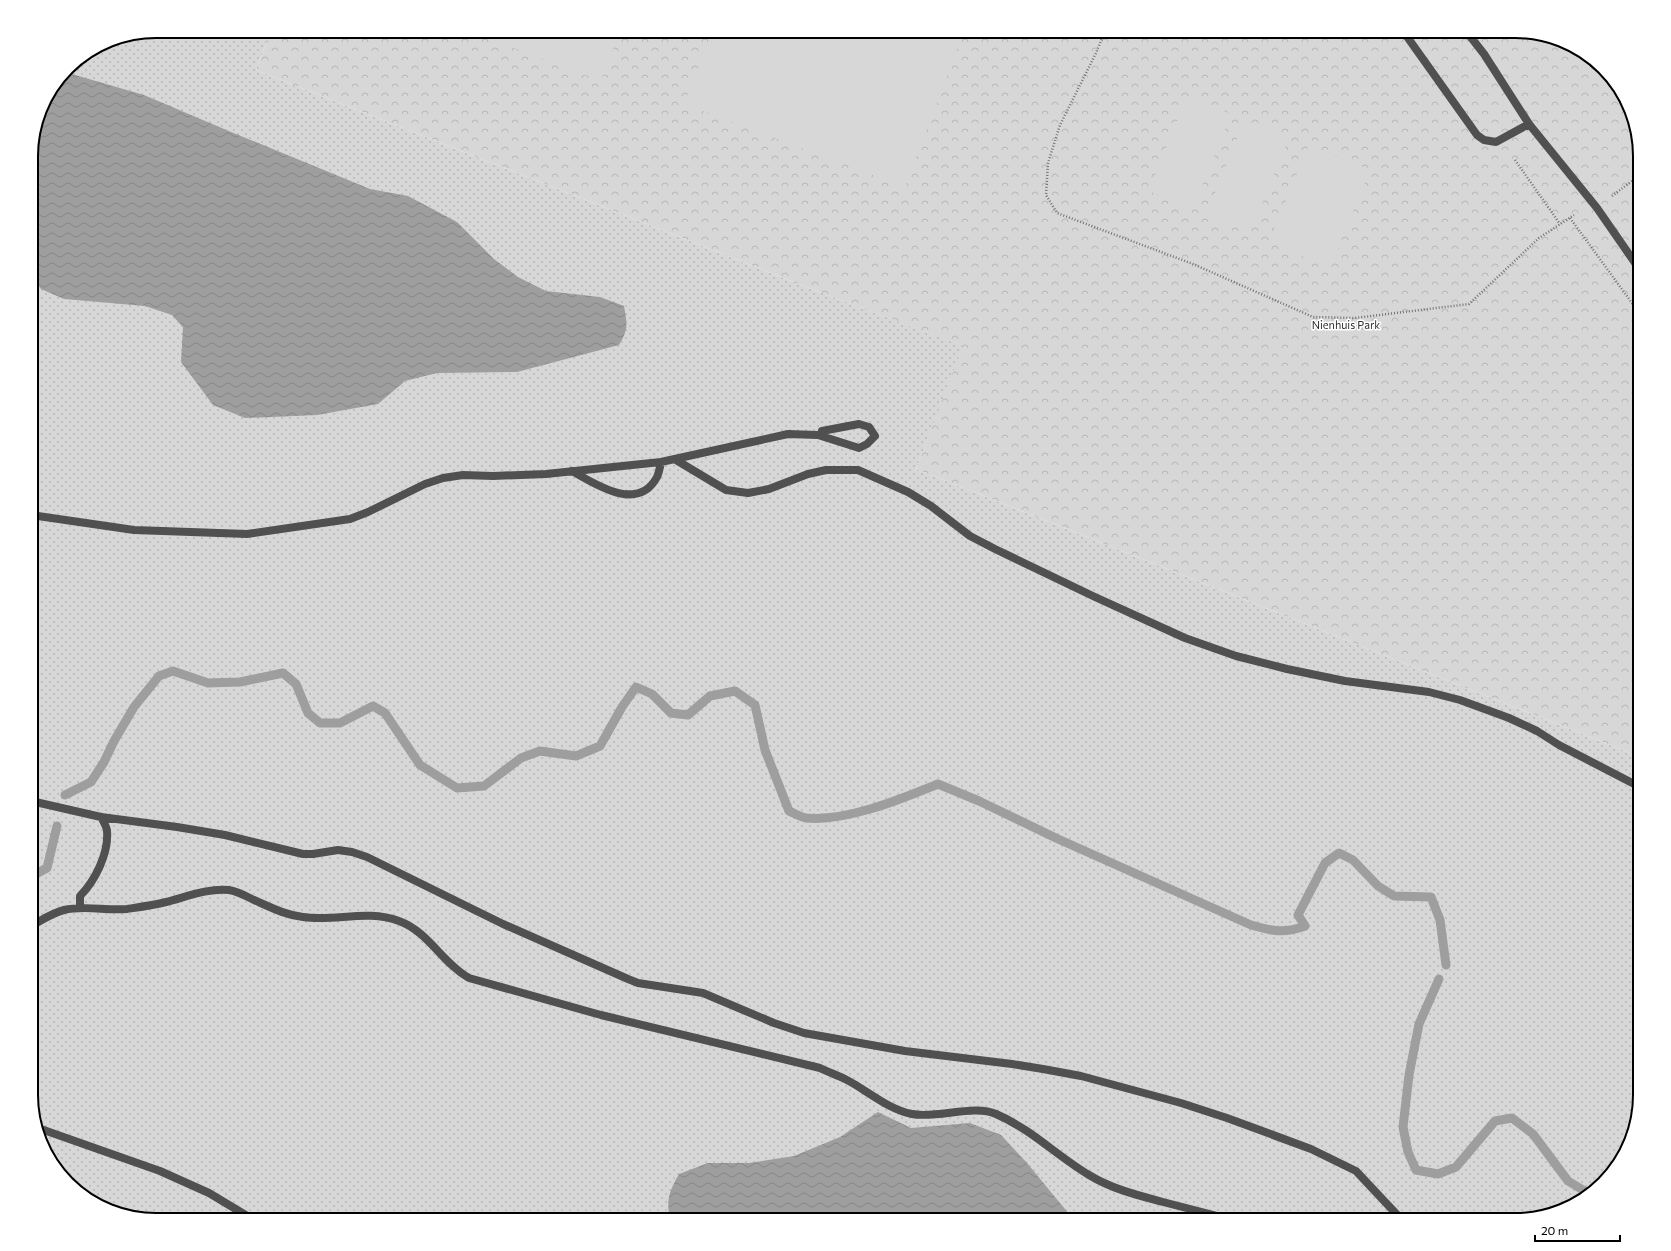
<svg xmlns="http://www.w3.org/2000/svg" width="1671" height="1251" font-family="Commissioner,sans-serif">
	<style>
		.grass { fill: url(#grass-dots) }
		.forest { fill: url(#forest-crowns) }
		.garden { fill: #d7d7d7 }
		.water { fill: url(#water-waves) }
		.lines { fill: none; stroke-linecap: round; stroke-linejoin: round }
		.stream { stroke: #9e9e9e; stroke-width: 9 }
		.path { stroke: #727272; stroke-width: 2.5; stroke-dasharray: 1 2; stroke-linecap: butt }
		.service { stroke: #505050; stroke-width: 8 }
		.labels { text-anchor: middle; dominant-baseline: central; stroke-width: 3; stroke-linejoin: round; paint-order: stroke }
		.park-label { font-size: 11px; fill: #2e2e2e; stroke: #fff }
		.rim { fill: none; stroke: #000; stroke-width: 2 }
	</style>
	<defs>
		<pattern id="grass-dots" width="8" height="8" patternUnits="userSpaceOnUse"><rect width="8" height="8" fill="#d7d7d7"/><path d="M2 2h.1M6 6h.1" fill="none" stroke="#b7b7b7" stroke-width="1.8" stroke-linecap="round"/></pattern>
		<pattern id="forest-crowns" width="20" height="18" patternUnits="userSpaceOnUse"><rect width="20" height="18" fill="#d7d7d7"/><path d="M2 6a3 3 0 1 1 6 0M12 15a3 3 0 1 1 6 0" fill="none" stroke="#b7b7b7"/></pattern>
		<pattern id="water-waves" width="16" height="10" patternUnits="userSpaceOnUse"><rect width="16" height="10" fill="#9e9e9e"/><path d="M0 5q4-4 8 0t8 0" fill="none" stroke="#868686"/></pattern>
	</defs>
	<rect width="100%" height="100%" fill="#fff"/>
	<path class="grass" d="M156,31h115l-15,39 553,218 155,58 -48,123 724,288v339l-7,40 -19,35 -44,36 -55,13h-1360l-14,-2 -63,-26 -34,-41 -13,-48v-955l10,-40 27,-41 40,-27z"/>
	<path class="forest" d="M271,31h1245l40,7 35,19 36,44 13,54v602l-724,-288 47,-123 -154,-58 -553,-218z"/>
	<path class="garden" d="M469,31h151l-19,50z
		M712,31h252l-59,156 -221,-83z
		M1187,96l44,18 -38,95 -44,-18z
		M1245,120l44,18 -39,95 -44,-18z
		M1309,145l61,25 -40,98 -61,-26z"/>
	<path class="water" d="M65,72l79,23 80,34 146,60 38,7 49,26 37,37 24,18 28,14 54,6 24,9c3,17 5,23 -5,39l-102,27 -80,1 -32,8 -27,23 -61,11 -72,3 -32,-13 -32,-43 2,-35 -11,-12 -27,-9 -81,-7 -23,-10 -10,-13v-128l10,-40z
		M878,1112l33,16 59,-5 31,12 26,28 47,57h-404c-4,-21 -1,-28 9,-46l29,-11h41l45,-7 46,-19z"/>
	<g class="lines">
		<path class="stream" d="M65,795l26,-13 13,-20 10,-21 20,-34 25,-31 14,-5 35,12 32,-1 43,-9 13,11 12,29 12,10h20l33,-17 12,7 35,52 37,23 27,-2 37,-28 19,-7 36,5 24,-10 22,-39 14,-20 16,7 19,19 17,2 22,-19 25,-5 20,14 10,45 24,61c5,2 11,6 17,7 40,4 95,-19 132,-34l41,17 79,38 193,86c21,6 33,9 54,1l-7,-11 27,-52 14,-10 14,7 25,26 16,10 37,1 9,23 6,45
			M31,875l5,-1 11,-6 10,-42
			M1439,979l-20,45 -10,51 -6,52 5,25 8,18 22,4 18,-7 39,-46 17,-3 21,16 35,47 20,12"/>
		<path class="path" d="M1105,31l-9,22 -36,72 -12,38 -2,32 11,18 136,51 120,53 42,1 114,-14 70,-66 35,-23
			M1515,160l45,64
			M1612,196l28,-21
			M1570,218l70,96"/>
		<path class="service" d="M1403,31l74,104 7,5 12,2 33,-18
			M1466,31l18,23 45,70 68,84 43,62
			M676,460l50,30 22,3 21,-4 39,-15 18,-4h32l50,22 23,14 39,30 25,13 100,48 90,41 51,18 51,13 58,12 84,11 31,8 49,18 28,13 22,14 81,42
			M572,471c23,13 66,42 85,6 2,-4 3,-10 4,-15
			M31,515l103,15 113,4 103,-15 18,-7 57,-28 18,-6 20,-3 30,1 53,-2 115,-12 127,-28 30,1 41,13 8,-4 8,-8 -6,-9 -10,-3 -37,7
			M31,801l70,16 76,10 48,8 78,19h10l25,-4 14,2 15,5 136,67 125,55 10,4 65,10 71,30 30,10 101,18 107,13 31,5 38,7 100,27 46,15 84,31 45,22 46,49
			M80,907v-11c15,-15 29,-43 27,-65 0,-4 -4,-10 -6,-14
			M31,926c11,-6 21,-13 33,-16 21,-5 42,1 63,-1 13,-2 27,-4 39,-7 20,-5 41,-14 63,-12 8,1 17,6 25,10 16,7 31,15 49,17 32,5 64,-8 96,4 30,11 43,42 70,57l132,37 219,53c8,4 17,7 25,11 22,11 42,30 67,35 25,5 62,-10 84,0 35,15 61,42 93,61 23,14 48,20 74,27 23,6 47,12 70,18
			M38,1128l122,43 49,22 45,27"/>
	</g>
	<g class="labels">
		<g class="park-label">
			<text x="1346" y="324">Nienhuis Park</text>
		</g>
	</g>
	<path d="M0 0H1671V1251H0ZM156 38H1515A118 118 0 0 1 1633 156V1095A118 118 0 0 1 1515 1213H156A118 118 0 0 1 38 1095V156A118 118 0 0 1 156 38Z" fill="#fff" fill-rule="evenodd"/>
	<path class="rim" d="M156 38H1515A118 118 0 0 1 1633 156V1095A118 118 0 0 1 1515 1213H156A118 118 0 0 1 38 1095V156A118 118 0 0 1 156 38Z"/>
	<path d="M1535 1235v6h85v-6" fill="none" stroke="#000000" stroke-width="2"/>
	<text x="1541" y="1235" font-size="12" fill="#000000" stroke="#ffffff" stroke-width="3" paint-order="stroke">20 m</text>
</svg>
